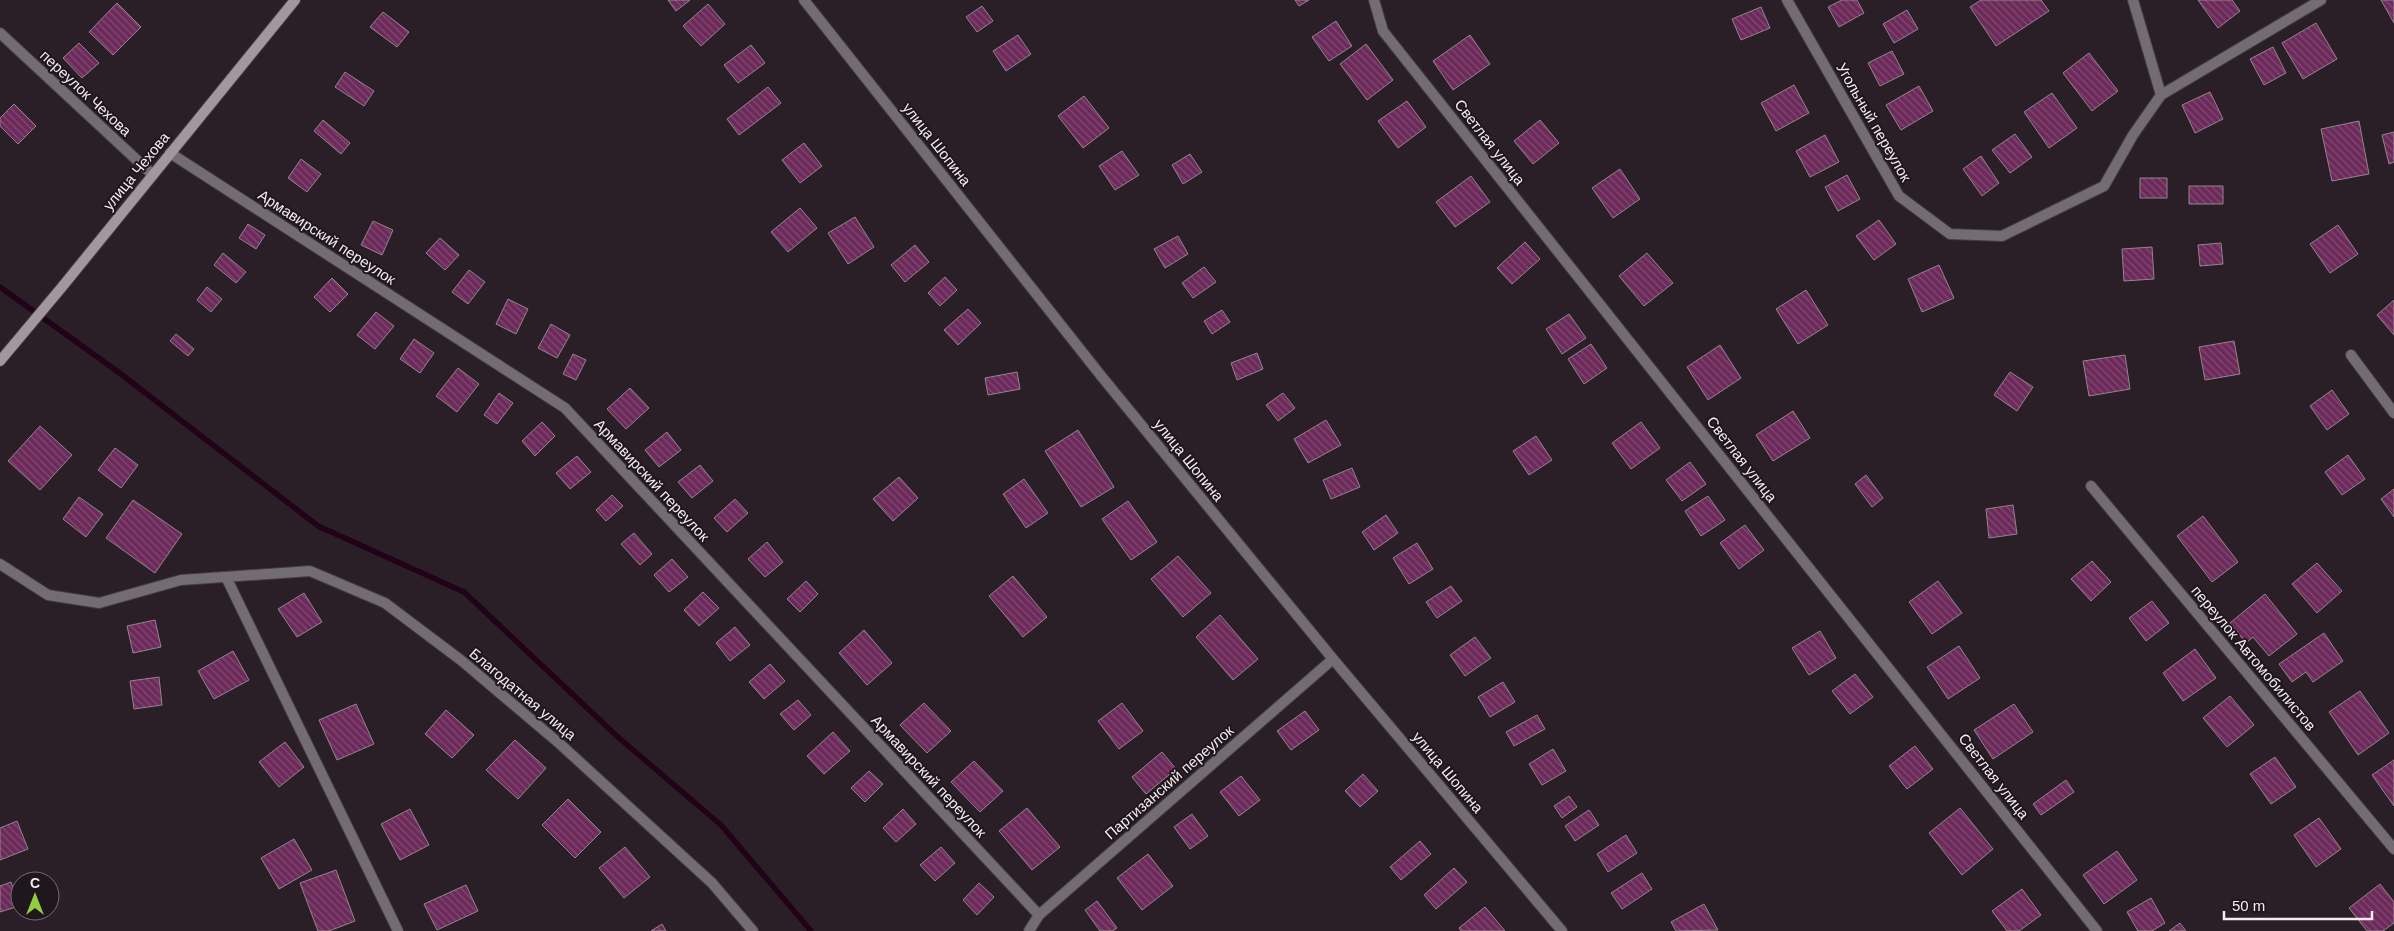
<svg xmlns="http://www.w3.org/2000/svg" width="2394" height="931" font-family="Helvetica,sans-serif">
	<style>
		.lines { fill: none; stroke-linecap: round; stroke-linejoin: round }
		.stream { stroke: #210219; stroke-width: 5.5 }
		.building { fill: url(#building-back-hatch); stroke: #92858d }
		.street-casing { stroke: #463c42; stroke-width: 12 }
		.secondary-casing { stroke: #463c42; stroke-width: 12 }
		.street { stroke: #736d71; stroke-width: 10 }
		.secondary { stroke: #a1979d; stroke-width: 10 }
		.labels { text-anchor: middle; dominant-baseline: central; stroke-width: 4; stroke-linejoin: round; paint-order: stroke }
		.street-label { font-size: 15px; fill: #f4ecf1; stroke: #20161d }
	</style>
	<defs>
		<pattern id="building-back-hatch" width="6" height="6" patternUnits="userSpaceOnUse" patternTransform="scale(1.25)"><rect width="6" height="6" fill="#6c2a5a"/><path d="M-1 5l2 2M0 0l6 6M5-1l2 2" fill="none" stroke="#824972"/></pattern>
	</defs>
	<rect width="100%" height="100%" fill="#2a1f26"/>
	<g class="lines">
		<path class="stream" d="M0,287l121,87 197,152 146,66 155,146 102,87 90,106"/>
	</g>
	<path class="building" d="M668,0h22l-14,11z
		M1295,0h14l-10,6z
		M1842,0h15l7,13 -25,14 -11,-20z
		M1981,0h60l8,11 -53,35 -26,-39z
		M2198,0h34l8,11 -22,17z
		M2381,0h13v23z
		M117,3l24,24 -28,28 -24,-23z
		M708,4l17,20 -24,22 -18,-20z
		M982,6l11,15 -16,11 -11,-15z
		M1761,7l9,21 -29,12 -9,-21z
		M1907,10l11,19 -24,14 -11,-19z
		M383,12l26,20 -12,15 -27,-20z
		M1336,21l16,25 -23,15 -17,-24z
		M2316,23l21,36 -34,20 -21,-36z
		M1018,35l13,19 -25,17 -13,-20z
		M1470,35l20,29 -37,26 -20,-29z
		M79,43l20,20 -17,15 -19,-20z
		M1366,44l27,36 -26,20 -27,-36z
		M751,45l14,18 -27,20 -14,-18z
		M2273,47l13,26 -22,12 -14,-26z
		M1892,51l12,23 -24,12 -12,-23z
		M2089,53l29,38 -26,20 -29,-38z
		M345,72l29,19 -10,15 -29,-19z
		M1794,85l15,28 -33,18 -15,-28z
		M1919,86l14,25 -32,19 -15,-25z
		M768,87l13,16 -42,32 -12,-16z
		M2210,92l13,27 -28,14 -13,-28z
		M2052,93l25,35 -28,20 -25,-36z
		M1084,96l25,32 -26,20 -25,-32z
		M1407,101l19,26 -28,21 -20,-27z
		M14,104l22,22 -18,18 -18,-18v-8z
		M323,120l27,23 -9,11 -27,-23z
		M1540,120l19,23 -26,21 -19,-23z
		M2359,121l10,53 -37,7 -11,-52z
		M2394,132v30l-5,2 -7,-29z
		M2015,134l17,23 -22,16 -18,-23z
		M1825,135l14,27 -29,15 -14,-26z
		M804,143l18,23 -22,17 -18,-23z
		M1122,151l17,24 -24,15 -16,-24z
		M1190,154l12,18 -19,12 -11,-19z
		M1981,156l18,27 -17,13 -19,-27z
		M301,159l20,15 -14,18 -19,-14z
		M1620,169l20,30 -27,19 -21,-30z
		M1847,175l13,24 -22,12 -13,-24z
		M1471,176l19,26 -35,25 -19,-25z
		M2140,178h27v20h-27z
		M2189,186h34v18h-34z
		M800,208l17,20 -29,24 -17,-20z
		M855,217l19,30 -26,17 -20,-31z
		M1879,220l17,24 -22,16 -18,-24z
		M373,221l20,9 -11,25 -21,-10z
		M248,224l17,11 -9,14 -17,-11z
		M2338,225l20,29 -28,19 -20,-29z
		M1178,236l10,18 -23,14 -11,-19z
		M440,238l19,17 -14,15 -19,-17z
		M1525,242l15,17 -28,25 -15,-16z
		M2221,243l2,21 -23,2 -2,-21z
		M915,245l14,17 -24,20 -14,-17z
		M2152,247l2,32 -30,2 -2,-32z
		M223,253l23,19 -10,11 -22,-18z
		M1647,253l26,30 -29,23 -25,-30z
		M1939,265l15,33 -32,14 -14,-33z
		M1204,267l12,15 -23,16 -11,-15z
		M469,270l16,12 -17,22 -16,-12z
		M945,277l12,13 -17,16 -12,-13z
		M332,278l16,16 -18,18 -16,-15z
		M207,287l15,12 -11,13 -14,-12z
		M1806,290l22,35 -30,19 -22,-35z
		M508,299l20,10 -12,25 -20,-10z
		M2394,300v35l-17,-20z
		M968,309l13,14 -23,22 -14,-15z
		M1222,310l8,12 -18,12 -8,-13z
		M376,312l18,14 -19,23 -18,-14z
		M1569,314l17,24 -24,16 -16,-25z
		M551,324l19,11 -13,23 -19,-10z
		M176,334l18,15 -6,7 -18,-15z
		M414,339l20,14 -14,20 -20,-14z
		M2234,341l6,33 -35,6 -6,-33z
		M1591,344l16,24 -23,16 -16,-25z
		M1720,345l21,33 -33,22 -21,-33z
		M1257,353l6,16 -26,11 -6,-17z
		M573,354l13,6 -10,20 -13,-6z
		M2125,355l5,34 -41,7 -6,-35z
		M458,368l21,16 -22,28 -21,-16z
		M1017,372l3,17 -32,6 -3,-17z
		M2010,372l23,15 -16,24 -23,-16z
		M630,388l19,20 -23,21 -19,-20z
		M2332,390l17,24 -22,16 -17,-24z
		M499,393l14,10 -16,21 -13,-9z
		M1283,393l12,15 -17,13 -12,-16z
		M1793,411l17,27 -37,23 -17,-26z
		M1326,420l15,25 -33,18 -14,-24z
		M542,422l13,14 -20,20 -13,-15z
		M1641,422l19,26 -29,21 -19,-26z
		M40,426l32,29 -32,35 -32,-29z
		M1078,430l36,57 -33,20 -36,-56z
		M667,432l14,18 -22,17 -14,-17z
		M1536,436l16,24 -23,15 -16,-24z
		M115,448l23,17 -17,23 -23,-18z
		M2348,455l17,24 -23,16 -17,-23z
		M577,456l14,16 -21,17 -14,-16z
		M1690,462l16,22 -24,17 -16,-21z
		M700,465l13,16 -21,17 -14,-16z
		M1352,468l8,19 -29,12 -8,-19z
		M1866,475l17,23 -11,9 -17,-23z
		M899,477l19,21 -25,23 -20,-22z
		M1024,479l24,34 -22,15 -23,-34z
		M2394,489v28l-13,-18z
		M612,495l11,11 -17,15 -10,-11z
		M1708,496l17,24 -24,16 -16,-25z
		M79,497l24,17 -17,23 -23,-18z
		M735,499l13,14 -21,19 -13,-14z
		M133,500l49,34 -27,39 -49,-35z
		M1128,501l29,41 -26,18 -29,-41z
		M2013,505l4,29 -28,4 -3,-29z
		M1386,515l12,18 -24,17 -12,-18z
		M2203,516l35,46 -26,20 -35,-46z
		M1745,525l19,25 -25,19 -19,-26z
		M634,533l18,21 -12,11 -19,-21z
		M767,542l16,20 -18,15 -17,-18z
		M1417,543l16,26 -24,15 -16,-26z
		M1178,556l33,37 -28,24 -32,-38z
		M672,559l16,18 -19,15 -15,-17z
		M2092,561l19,21 -20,19 -20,-22z
		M2317,563l25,28 -25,22 -25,-29z
		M1013,576l34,41 -24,20 -34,-41z
		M806,581l12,13 -18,18 -13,-13z
		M1938,581l24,32 -30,21 -23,-32z
		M1451,586l11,15 -25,17 -11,-16z
		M703,592l16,16 -20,18 -15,-16z
		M304,593l18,29 -25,15 -19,-28z
		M2265,594l32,40 -28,22 -16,-19 -7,6 -16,-20z
		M2152,601l17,22 -23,18 -17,-23z
		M1220,615l38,44 -25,21 -37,-43z
		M155,620l6,27 -28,6 -6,-27z
		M735,627l15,18 -20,16 -14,-18z
		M864,630l28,33 -25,22 -28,-32z
		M1820,631l16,27 -27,17 -17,-27z
		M2324,633l19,28 -30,21 -7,-10 -14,10 -13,-18z
		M1475,637l16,21 -26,18 -15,-21z
		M1959,646l21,32 -32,21 -21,-32z
		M2195,649l21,29 -33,23 -20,-28z
		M233,651l16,29 -35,19 -16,-28z
		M770,664l15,17 -21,18 -15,-17z
		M1855,674l18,23 -23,17 -18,-23z
		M159,677l3,28 -28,4 -4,-28z
		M1503,682l12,20 -25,15 -12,-20z
		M2360,691l29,42 -31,22 -29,-43z
		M2230,696l24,29 -27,22 -24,-29z
		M798,700l13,15 -17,15 -14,-16z
		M924,703l27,28 -24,22 -27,-28z
		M1122,703l21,28 -24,18 -21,-28z
		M356,704l18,40 -37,16 -18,-40z
		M2014,704l19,28 -40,27 -19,-29z
		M446,710l28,25 -22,23 -27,-24z
		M1305,711l14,19 -28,20 -14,-19z
		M1537,715l8,14 -31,17 -8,-14z
		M833,732l17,19 -26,23 -17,-18z
		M515,740l31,28 -28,31 -32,-29z
		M285,742l19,25 -25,20 -20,-25z
		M1915,746l18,23 -26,20 -18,-23z
		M1553,749l13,22 -24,14 -13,-21z
		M1162,752l14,17 -30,25 -14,-17z
		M2275,757l21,30 -25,17 -21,-30z
		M2394,760v46l-22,-31z
		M974,761l29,30 -23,21 -29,-30z
		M869,771l14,13 -18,18 -14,-14z
		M1363,774l15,17 -18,16 -15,-16z
		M1241,776l19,24 -21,16 -19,-24z
		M2066,780l8,12 -33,23 -8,-11z
		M1569,796l8,11 -15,11 -8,-12z
		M568,799l33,33 -26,26 -33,-33z
		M1027,808l33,39 -28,23 -33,-39z
		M1960,808l33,41 -31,26 -33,-42z
		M410,809l19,36 -29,15 -19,-36z
		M903,809l13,15 -20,18 -13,-14z
		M1589,810l10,15 -24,16 -10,-15z
		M1192,814l16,22 -18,13 -16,-22z
		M2319,818l22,31 -25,18 -22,-32z
		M17,821l11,28 -28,11v-32z
		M1626,835l11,18 -29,19 -11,-18z
		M294,839l18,31 -33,19 -18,-31z
		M1420,841l11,13 -30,26 -11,-13z
		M625,847l25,30 -26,21 -25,-30z
		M941,847l14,16 -20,18 -15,-16z
		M2117,851l20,29 -33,24 -21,-29z
		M1148,854l25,32 -31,24 -25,-32z
		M1454,868l13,14 -31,27 -12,-14z
		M336,870l19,51 -26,10h-11l-18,-48z
		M1642,873l10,16 -30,20 -11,-16z
		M11,882l8,24 -19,6v-26z
		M979,883l15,14 -17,18 -14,-15z
		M2380,884l14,18v21l-11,8h-16l-18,-23z
		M466,885l12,26 -41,19 -13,-26z
		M2022,889l19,26 -22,16h-12l-15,-20z
		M2151,898l14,25 -13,8h-14l-11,-19z
		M1097,901l20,27 -5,3h-12l-15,-21z
		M1704,904l14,26 -42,1 -5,-9z
		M1485,907l20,24h-44l-2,-3z
		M2180,923l6,8h-17z
		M662,924l4,7h-15z"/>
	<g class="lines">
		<defs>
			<path id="street" d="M804,0l298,377 231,282 229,272
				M1374,0l9,31 714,900
				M1787,0l112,196 51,38 52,2 102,-50 29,-51 28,-40 160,-95
				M2133,0l28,95
				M0,33l153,142
				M170,153l395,255 474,507
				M2351,355l43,58
				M2091,486l303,363
				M0,564l48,31 51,8 82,-23 129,-9 75,32 77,58 98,83 152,139 41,48
				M226,577l172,354
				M1029,931l10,-16 294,-256"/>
			<path id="secondary" d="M0,361l62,-74 233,-287"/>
		</defs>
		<use href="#street" class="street-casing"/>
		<use href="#secondary" class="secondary-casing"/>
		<use href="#street" class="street"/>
		<use href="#secondary" class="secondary"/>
	</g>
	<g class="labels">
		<g class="street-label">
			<text transform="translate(86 93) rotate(43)">переулок Чехова</text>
			<text transform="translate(1874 122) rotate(60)">Угольный переулок</text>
			<text transform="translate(1490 142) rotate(52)">Светлая улица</text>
			<text transform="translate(937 144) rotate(52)">улица Шопина</text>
			<text transform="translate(136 171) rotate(-51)">улица Чехова</text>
			<text transform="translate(327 237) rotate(33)">Армавирский переулок</text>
			<text transform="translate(1742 459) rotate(52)">Светлая улица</text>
			<text transform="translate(1189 460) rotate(51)">улица Шопина</text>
			<text transform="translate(652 480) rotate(47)">Армавирский переулок</text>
			<text transform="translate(2254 658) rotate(50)">переулок Автомобилистов</text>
			<text transform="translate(523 694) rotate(40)">Благодатная улица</text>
			<text transform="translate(1448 772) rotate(50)">улица Шопина</text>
			<text transform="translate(929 776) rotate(47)">Армавирский переулок</text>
			<text transform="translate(1994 776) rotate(52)">Светлая улица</text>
			<text transform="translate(1169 782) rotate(-41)">Партизанский переулок</text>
		</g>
	</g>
	<g transform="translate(35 896)"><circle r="24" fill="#20161d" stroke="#756c72"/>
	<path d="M0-4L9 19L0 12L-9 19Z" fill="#91cd3f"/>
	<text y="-8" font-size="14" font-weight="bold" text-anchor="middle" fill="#f4ecf1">С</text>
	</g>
	<path d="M2224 911v8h148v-8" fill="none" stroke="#f4ecf1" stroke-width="2.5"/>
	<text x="2232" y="911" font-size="15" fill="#f4ecf1" stroke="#20161d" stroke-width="4" paint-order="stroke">50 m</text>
</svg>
